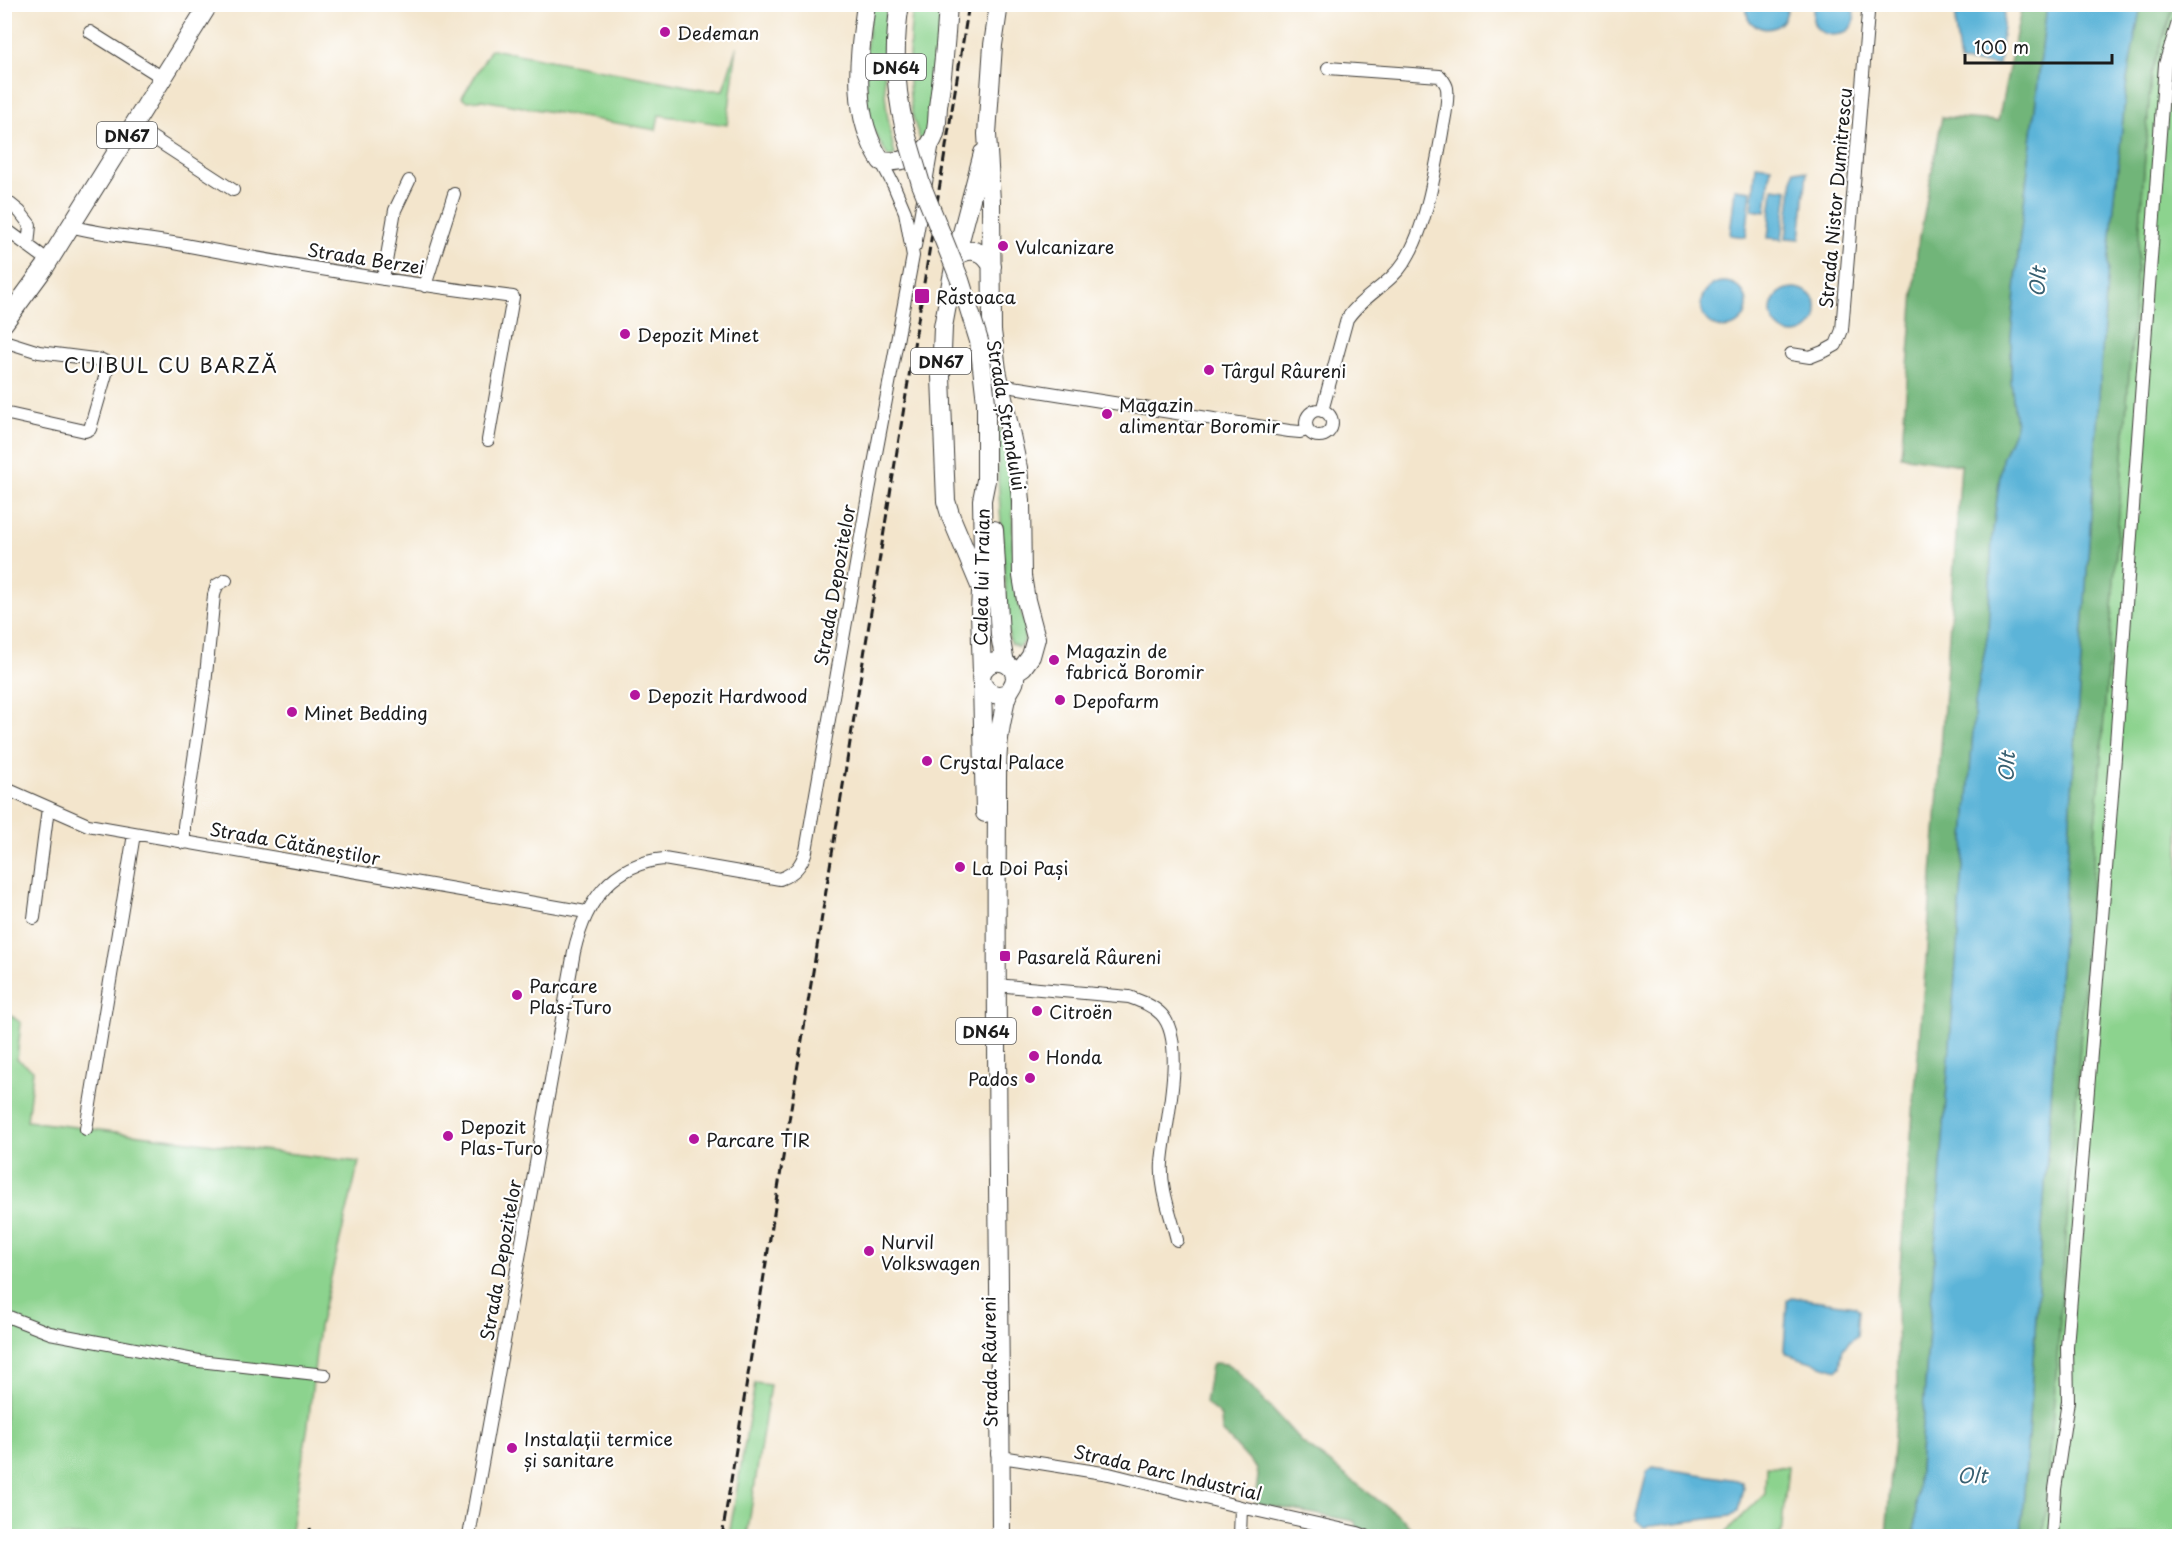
<svg xmlns="http://www.w3.org/2000/svg" width="2184" height="1541" font-family="'Playpen Sans',sans-serif">
	<style>
		.green { fill: #8cd38e; stroke: #547855; stroke-width: 1.5 }
		.forest { fill: #71b579; stroke: #46684a; stroke-width: 1.5 }
		.water { fill: #5bb4d8; stroke: #3c687a; stroke-width: 1.5 }
		.lines { fill: none; stroke-linecap: round; stroke-linejoin: round }
		.street-casing { stroke: #3c3a36; stroke-width: 14 }
		.primary-casing { stroke: #3c3a36; stroke-width: 20 }
		.street { stroke: #fff; stroke-width: 12 }
		.primary { stroke: #fff; stroke-width: 18 }
		.rail { stroke: #1c1c1c; stroke-width: 3; stroke-dasharray: 9 4.5; stroke-linecap: butt }
		.primary-bridge-casing { stroke: #3c3a36; stroke-width: 20; stroke-linecap: butt }
		.primary-bridge { stroke: #fff; stroke-width: 18 }
		.poi-dot { fill: #b5179e; stroke: #fff; stroke-width: 2 }
		.labels { text-anchor: middle; dominant-baseline: central; stroke-width: 4.5; stroke-linejoin: round; paint-order: stroke }
		.shield { fill: #fff; stroke: #606060; stroke-width: 1.5 }
		.shield-label { font-size: 16px; font-weight: bold; fill: #1c1c1c }
		.poi-label { font-size: 18px; fill: #1c1c1c; stroke: #fff; text-anchor: start }
		.street-label { font-size: 18px; fill: #1c1c1c; stroke: #fff }
		.water-label { font-size: 20px; font-style: italic; fill: #386071; stroke: #fff }
		.neighbourhood-label { font-size: 20px; letter-spacing: 1.5px; fill: #1c1c1c; stroke: #fff }
	</style>
	<rect width="100%" height="100%" fill="#fff"/>
	<filter id="ink" filterUnits="userSpaceOnUse"><feTurbulence type="fractalNoise" baseFrequency=".0167" numOctaves="2"/><feDisplacementMap in="SourceGraphic" scale="12" xChannelSelector="R" yChannelSelector="G"/><feConvolveMatrix kernelMatrix="1 2 1 2 8 2 1 2 1" color-interpolation-filters="sRGB"/></filter>
	<filter id="wash" filterUnits="userSpaceOnUse"><feTurbulence type="fractalNoise" baseFrequency=".008" numOctaves="4" result="noise"/><feDisplacementMap in="SourceGraphic" scale="24" xChannelSelector="R" yChannelSelector="G"/><feGaussianBlur stdDeviation="1.35" result="paint"/><feColorMatrix in="noise" values="0 0 0 0 0 0 0 0 0 0 0 0 0 0 0 0 0 1.4 0 .05"/><feComposite in="paint" operator="in"/></filter>
	<g filter="url(#wash)">
		<rect width="100%" height="100%" fill="#f3e5cc"/>
		<path class="green" d="M872,5h15c-5,54 -5,96 8,150l-7,2 -21,-39 -2,-62z
			M913,5h30l-11,120 -10,19c-4,-10 -8,-21 -10,-31 -6,-35 -3,-74 1,-108z
			M2174,5h5v1531h-135l107,-1462z
			M737,46l-10,79 -68,-10 -3,15 -174,-30 -16,1 -4,-3 29,-49 217,41h15z
			M1000,427l9,37 4,28v76l3,25 9,33 -1,17 -6,4 -7,-4 -2,-5 -11,-160v-49z
			M4,1010l17,13 -4,36 16,11 -6,51 332,41 -40,165 -11,98 -18,111h-285z
			M755,1383l15,2 -23,151h-18z
			M1766,1466l22,1 -7,69h-59l43,-42z"/>
		<path class="forest" d="M2022,5h25l-28,241 -8,91v43l5,46 -14,33 -10,80 -4,94 -13,71 -61,832h-28l12,-150 -1,-85 29,-341 35,-495 -60,-9 16,-203 25,-136 56,4z
			M2140,5h34l-23,69 -107,1462h-23l87,-1271 19,-186z
			M1214,1363l13,1 9,6 66,72 102,78 13,16h-54l-9,-15 -96,-17 -3,-4 3,-24 -1,-7 -35,-38 -1,-14 -2,-3 -14,-11 6,-37z"/>
		<path class="water" d="M1816,4l35,1c20,38 -54,42 -35,-1z
			M1746,5h41c2,24 -25,32 -39,14z
			M1957,5h48l-6,60 -39,-3 -5,-36z
			M2047,5h94l-14,74 -19,186 -87,1271h-107l61,-832 13,-71 4,-94 10,-80 14,-33 -5,-46v-43l8,-91z
			M1756,165l15,2 -5,45 -14,-2z
			M1794,170l13,2 -7,67 -14,-1z
			M1773,188l15,2 -6,49 -14,-1z
			M1735,189l16,2 -5,46 -16,-2z
			M1701 305a23 23 0 1 1 46 0a23 23 0 1 1-46 0Z
			M1771 311a23 23 0 1 1 46 0a23 23 0 1 1-46 0Z
			M1792,1297l63,9 4,4 -2,26 -14,12 -3,19 -3,3 -51,-16 -2,-4 3,-50z
			M1653,1467l84,13 5,2 1,6 -5,23 -7,5 -87,11 -7,-7 -1,-5 11,-43z"/>
	</g>
	<g filter="url(#ink)">
		<g class="lines">
			<defs>
				<path id="street" d="M90,32l73,46
					M133,125l100,65
					M4,199l16,13 10,13 -2,21
					M70,226c36,10 72,11 109,18 111,21 222,39 334,53l-25,143
					M4,228l45,33
					M915,246l18,-104
					M383,279l12,-69 14,-29
					M425,286l29,-92
					M4,341l35,11 63,8 4,2 2,5 -18,62 -5,2 -81,-18
					M1791,354l19,3 15,-6 11,-6 6,-15 26,-317 -2,-9
					M1000,385l289,46 11,1 8,-2
					M1306 423a13 13 0 1 1 26 0a13 13 0 1 1-26 0Z
					M1322,411l25,-92c15,-23 43,-34 58,-58 21,-33 30,-89 37,-128 2,-14 7,-31 5,-45 -1,-5 -4,-8 -7,-12l-112,-8
					M4,788l84,37 498,87
					M184,843v-17l21,-141 9,-90 3,-10 9,-5
					M34,918l14,-110
					M996,985l133,12c11,4 23,8 32,17 27,28 3,114 1,149 -2,25 9,52 15,77
					M86,1129l48,-295
					M4,1315l46,18 149,28 126,14
					M997,1453l4,4 108,17 132,33 117,26 8,3
					M469,1536l105,-584c11,-49 37,-88 90,-93l116,20c15,-6 21,-13 26,-28l62,-355 45,-240 -8,-44 -11,-26 -13,-25
					M1240,1536l1,-29
					M2052,1536l3,-47 13,-88 -1,-54 47,-576 51,-707 15,-48"/>
				<path id="primary" d="M866,4c-7,54 -16,109 15,157 19,2 43,-3 52,-22 5,-9 4,-22 5,-32 5,-34 8,-68 10,-103
					M900,4c-7,42 -5,85 5,126
					M999,4l-6,41 -6,89 4,67 1,130 5,39 21,98 3,33 1,75 4,24 10,38 -5,18 -8,11 -9,6
					M956,256c16,-10 27,-5 36,10
					M4,323l41,-56 164,-263
					M994,530l6,105 5,28
					M980,586l-29,-69 -5,-16 -5,-124 2,-50 13,-71 27,-103
					M982,674l-2,-63 3,-58 -1,-53 4,-20
					M982,683l3,130
					M1001,1536c-1,-243 -6,-487 -4,-731 0,-30 -1,-60 6,-90 1,-7 2,-17 6,-23 3,-6 7,-9 6,-17 -3,-12 -17,-17 -27,-10 -17,13 1,38 21,27"/>
			</defs>
			<use href="#street" class="street-casing"/>
			<use href="#primary" class="primary-casing"/>
			<use href="#street" class="street"/>
			<use href="#primary" class="primary"/>
			<path class="rail" d="M310,1528l2,8
				M722,1536l247,-1532"/>
			<defs>
				<path id="primary-bridge" d="M905,130l16,54 39,96 19,61 7,61v78"/>
			</defs>
			<use href="#primary-bridge" class="primary-bridge-casing"/>
			<use href="#primary-bridge" class="primary-bridge"/>
		</g>
	</g>
	<g class="poi-dot">
		<circle cx="665" cy="32" r="6"/>
		<circle cx="1003" cy="246" r="6"/>
		<rect x="914" y="288" width="16" height="16" rx="3"/>
		<circle cx="625" cy="334" r="6"/>
		<circle cx="1209" cy="370" r="6"/>
		<circle cx="1107" cy="414" r="6"/>
		<circle cx="1054" cy="660" r="6"/>
		<circle cx="635" cy="695" r="6"/>
		<circle cx="1060" cy="700" r="6"/>
		<circle cx="292" cy="712" r="6"/>
		<circle cx="927" cy="761" r="6"/>
		<circle cx="960" cy="867" r="6"/>
		<rect x="999" y="950" width="12" height="12" rx="3"/>
		<circle cx="517" cy="995" r="6"/>
		<circle cx="1037" cy="1011" r="6"/>
		<circle cx="1034" cy="1056" r="6"/>
		<circle cx="1030" cy="1078" r="6"/>
		<circle cx="448" cy="1136" r="6"/>
		<circle cx="694" cy="1139" r="6"/>
		<circle cx="869" cy="1251" r="6"/>
		<circle cx="512" cy="1448" r="6"/>
	</g>
	<g class="labels">
		<g class="shield">
			<rect x="866" y="54" width="60" height="26" rx="4.5"/>
			<rect x="97" y="122" width="60" height="26" rx="4.5"/>
			<rect x="911" y="348" width="60" height="26" rx="4.5"/>
			<rect x="956" y="1018" width="60" height="26" rx="4.5"/>
		</g>
		<g class="shield-label">
			<text x="896" y="67">DN64</text>
			<text x="127" y="135">DN67</text>
			<text x="941" y="361">DN67</text>
			<text x="986" y="1031">DN64</text>
		</g>
		<g class="poi-label">
			<text x="677" y="32">Dedeman</text>
			<text x="1015" y="246">Vulcanizare</text>
			<text x="936" y="296">Răstoaca</text>
			<text x="637" y="334">Depozit Minet</text>
			<text x="1221" y="370">Târgul Râureni</text>
			<text x="1119" y="404">Magazin<tspan x="1119" dy="21">alimentar Boromir</tspan></text>
			<text x="1066" y="650">Magazin de<tspan x="1066" dy="21">fabrică Boromir</tspan></text>
			<text x="647" y="695">Depozit Hardwood</text>
			<text x="1072" y="700">Depofarm</text>
			<text x="304" y="712">Minet Bedding</text>
			<text x="939" y="761">Crystal Palace</text>
			<text x="972" y="867">La Doi Pași</text>
			<text x="1017" y="956">Pasarelă Râureni</text>
			<text x="529" y="985">Parcare<tspan x="529" dy="21">Plas-Turo</tspan></text>
			<text x="1049" y="1011">Citroën</text>
			<text x="1046" y="1056">Honda</text>
			<text x="1018" y="1078" text-anchor="end">Pados</text>
			<text x="460" y="1126">Depozit<tspan x="460" dy="21">Plas-Turo</tspan></text>
			<text x="706" y="1139">Parcare TIR</text>
			<text x="881" y="1241">Nurvil<tspan x="881" dy="21">Volkswagen</tspan></text>
			<text x="524" y="1438">Instalații termice<tspan x="524" dy="21">și sanitare</tspan></text>
		</g>
		<g class="street-label">
			<text transform="translate(1835 198) rotate(-85)">Strada Nistor Dumitrescu</text>
			<text transform="translate(366 258) rotate(9)">Strada Berzei</text>
			<text transform="translate(1007 415) rotate(80)">Strada Ștrandului</text>
			<text transform="translate(981 577) rotate(-89)">Calea lui Traian</text>
			<text transform="translate(834 585) rotate(-80)">Strada Depozitelor</text>
			<text transform="translate(295 843) rotate(10)">Strada Cătăneștilor</text>
			<text transform="translate(500 1260) rotate(-80)">Strada Depozitelor</text>
			<text transform="translate(989 1362) rotate(-91)">Strada Râureni</text>
			<text transform="translate(1168 1472) rotate(13)">Strada Parc Industrial</text>
		</g>
		<g class="water-label">
			<text transform="translate(2037 282) rotate(-86)">Olt</text>
			<text transform="translate(2006 767) rotate(-86)">Olt</text>
			<text x="1972" y="1475">Olt</text>
		</g>
		<g class="neighbourhood-label">
			<text x="171" y="365">CUIBUL CU BARZĂ</text>
		</g>
	</g>
	<rect width="2184" height="1541" fill="none" stroke="#fff" stroke-width="24"/>
	<path d="M1965 54v9h147v-9" fill="none" stroke="#1c1c1c" stroke-width="3"/>
	<text x="1974" y="54" font-size="18" fill="#1c1c1c" stroke="#ffffff" stroke-width="4.5" paint-order="stroke">100 m</text>
</svg>
